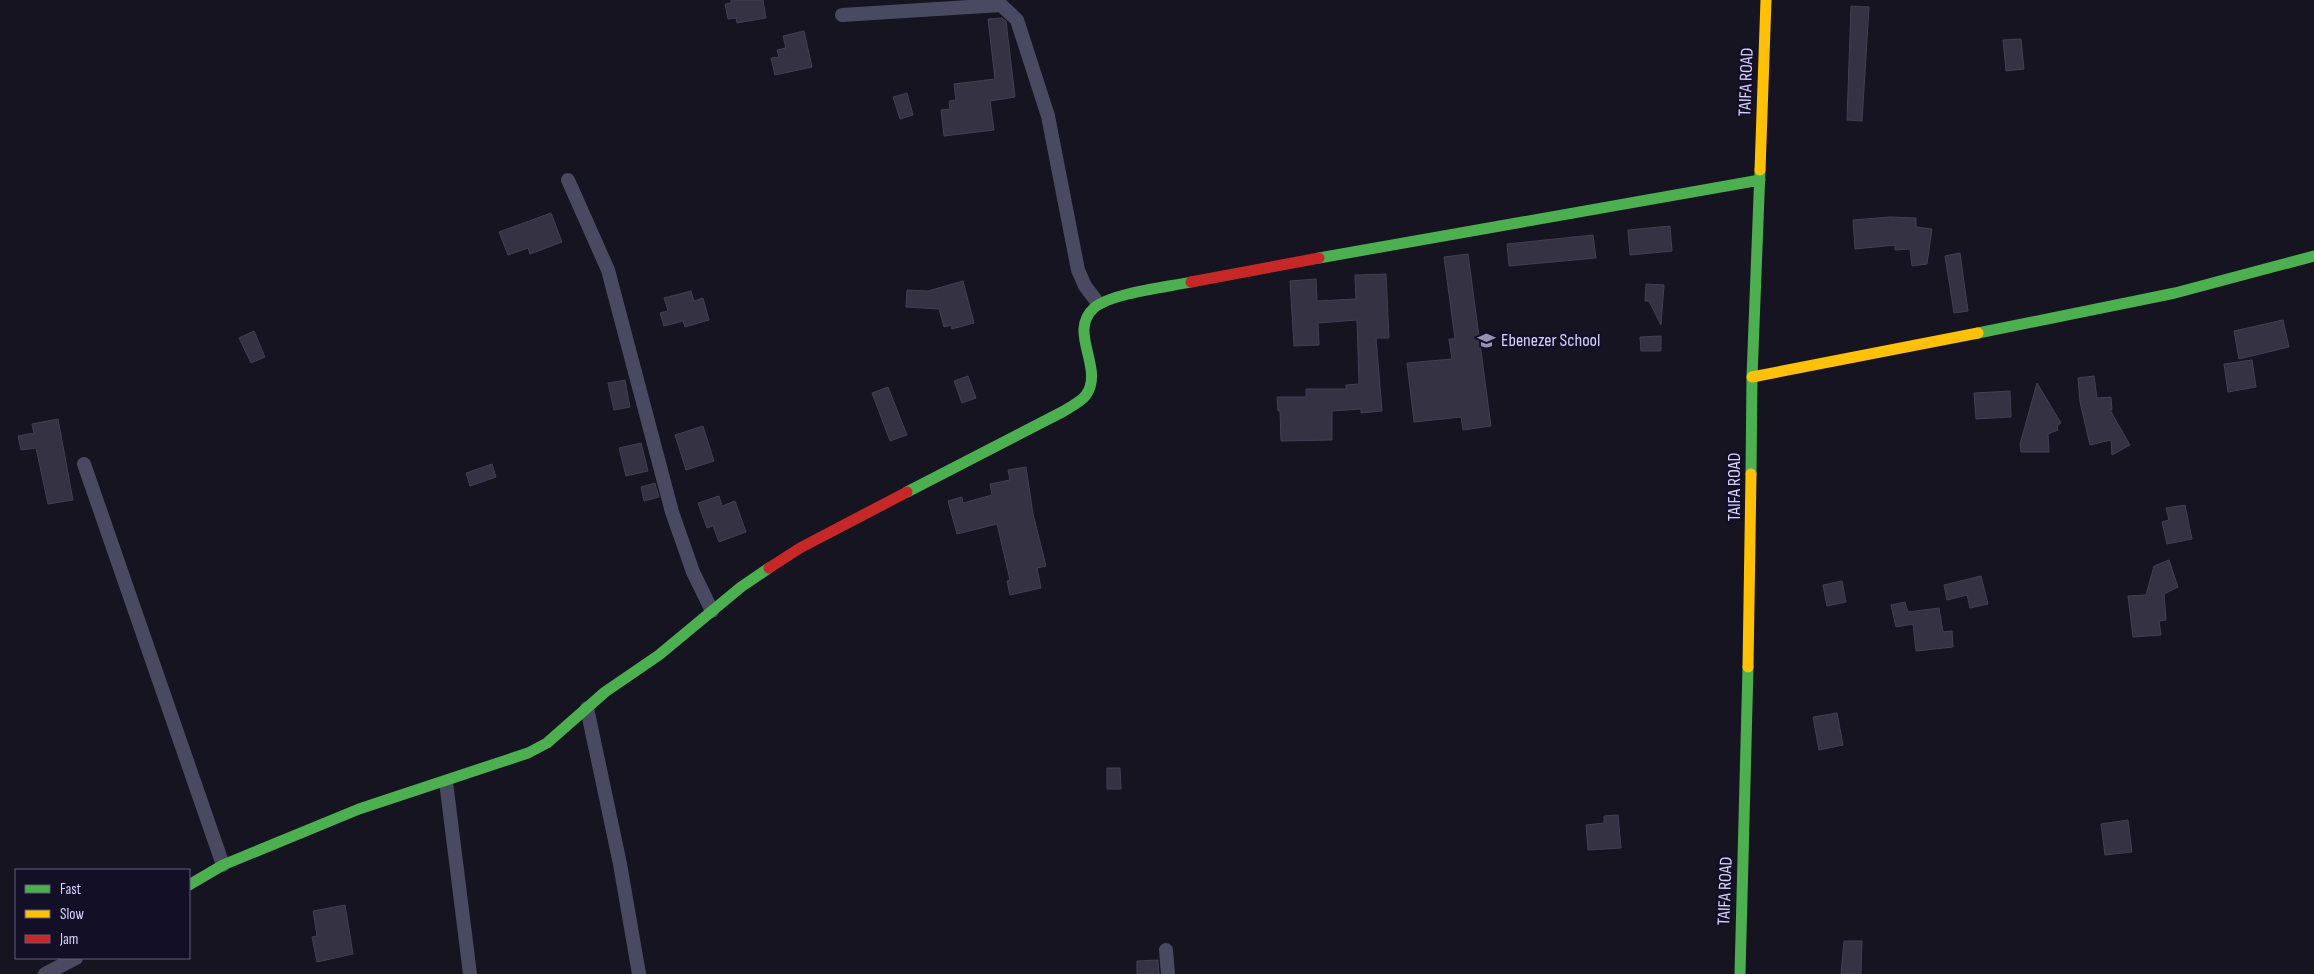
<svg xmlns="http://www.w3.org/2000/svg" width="2314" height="974" font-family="'Sofia Sans Condensed',sans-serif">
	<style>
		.building { fill: #343243; stroke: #433f54 }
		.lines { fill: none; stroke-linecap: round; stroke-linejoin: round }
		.street { stroke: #4a4962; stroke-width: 14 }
		.fast { stroke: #4caf50; stroke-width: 11 }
		.slow { stroke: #ffc107; stroke-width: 11 }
		.jam { stroke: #c62828; stroke-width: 11 }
		.labels { text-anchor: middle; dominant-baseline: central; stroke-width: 5; stroke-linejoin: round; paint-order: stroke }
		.street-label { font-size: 18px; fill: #d9d4ff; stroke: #130f26 }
		.poi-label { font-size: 18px; fill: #d9d4ff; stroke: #130f26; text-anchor: start }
	</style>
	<rect width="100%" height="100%" fill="#161421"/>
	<path class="building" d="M731,0h32l3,18 -29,5 -1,-5 -8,1 -3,-15 6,-1z
		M1851,6l18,1 -7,114 -15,-1z
		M1002,18l4,3 9,76 -25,4 4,29 -50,6 -3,-26 9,-1 -1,-8 7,-1 -2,-16 41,-5 -7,-60z
		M804,31l8,36 -37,8 -4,-17 8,-1 -2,-7 9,-2 -3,-12z
		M2021,39l3,30 -18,2 -3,-31z
		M907,93l6,22 -13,4 -7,-22z
		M551,213l11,29 -32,12 -2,-6 -20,7 -9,-23z
		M1890,217l26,1v9l16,2 -5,35 -15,2 -2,-17 -15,1v-5l-40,4 -2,-29z
		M1670,226l2,25 -42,4 -2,-25z
		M1593,235l3,23 -87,8 -2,-22z
		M1960,253l8,58 -14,2 -9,-57z
		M1468,254l23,172 -28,4 -2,-13 -47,5 -7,-59 45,-4 -3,-20h6l-11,-82z
		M1386,274l3,64h-13l6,73 -21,2v-4l-29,2v29l-51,1 -1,-30h-2l-1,-14h29v-8h40v-4l13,-1 -2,-64 -39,3 1,22 -25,1 -4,-65 26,-2 1,22 39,-2 -1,-24z
		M963,281l11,42 -22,6 -1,-4 -7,2 -5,-18 -33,-2 1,-17 21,1z
		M1646,284l18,1 -3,40 -12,-24h-4z
		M691,291l3,10 9,-3 6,22 -24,7 -2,-6 -19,5 -4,-13 8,-2 -4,-13z
		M2283,320l6,27 -50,12 -5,-28z
		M254,331l11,26 -14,6 -12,-25z
		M1661,336v15h-20l-1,-14z
		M2252,360l4,27 -28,5 -4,-28z
		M968,376l8,22 -14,5 -8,-22z
		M2094,376l3,22 14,-1 1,13h-2l20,35 -18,10 -1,-15 -21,5 -10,-43 -2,-24z
		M625,380l5,27 -16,3 -6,-27z
		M2037,383l24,40 -4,3 1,4 -10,4 1,18h-28l-1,-8z
		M888,387l19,48 -17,6 -18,-48z
		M2010,391l1,26 -35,2 -2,-26z
		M58,419l15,81 -25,4 -12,-56 -15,2 -3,-14 16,-3 -2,-9z
		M703,426l11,35 -28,9 -11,-35z
		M641,443l7,28 -22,5 -7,-28z
		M492,464l4,13 -26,9 -4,-13z
		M1026,467l7,47 13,52 -9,2 4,20 -31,7 -3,-14 3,-1 -13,-56 -40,10 -9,-33 14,-4 1,6 29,-8 -2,-11 20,-4 -2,-10z
		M655,483l4,14 -15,4 -3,-14z
		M719,496l3,10 13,-5 11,31 -27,10 -6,-16 -6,2 -9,-25z
		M2185,505l7,34 -25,5 -5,-22 7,-2 -3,-12z
		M2169,560l9,27 -14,7 2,26 -7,1 2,14 -28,2 -5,-41 18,-1 8,-29z
		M1981,576l7,28 -18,4 -3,-13 -20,5 -3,-15z
		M1842,581l4,21 -19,4 -4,-21z
		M1905,602l3,10 31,-4 4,24 9,-1 1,16 -37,4 -3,-27 -17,3 -5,-22z
		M1837,713l6,32 -24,5 -6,-33z
		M1107,768h13l1,21h-14z
		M1618,815l3,33 -33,2 -2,-25 18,-2v-7z
		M2128,820l4,32 -27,3 -4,-31z
		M345,905l8,49 -36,8 -5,-25 5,-1 -4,-25z
		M1844,941h18l-1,33h-20z
		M1158,960l1,14h-22v-13z"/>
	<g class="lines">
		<path class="street" d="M842,15l159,-10 16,15 31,96 30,154 7,16 13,17
			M568,180l40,90 64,242 21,60 19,39
			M84,464l139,401
			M587,708l33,156 19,110
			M446,782l24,192
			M1166,950l2,24
			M45,974l31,-16"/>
		<path class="fast" d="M1319,258l441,-78
			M1978,333l197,-40 139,-37
			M1751,474l1,-97 8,-207
			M907,492l157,-81c7,-5 17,-9 22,-16 19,-27 -19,-63 8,-87 17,-15 74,-21 97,-26
			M189,885l34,-20 136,-56 169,-56 19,-10 58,-51 54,-37 82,-68 28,-19
			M1740,974l8,-307"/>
		<path class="slow" d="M1760,170l6,-170
			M1752,377l226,-44
			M1748,667l3,-193"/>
		<path class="jam" d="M1191,282l128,-24
			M769,568l31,-20 107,-56"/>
	</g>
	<defs>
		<symbol id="school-bare" viewBox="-9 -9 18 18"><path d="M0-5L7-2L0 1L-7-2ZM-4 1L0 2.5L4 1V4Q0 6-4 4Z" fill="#9591b1" stroke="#130f26" stroke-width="2.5" paint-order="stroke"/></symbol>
	</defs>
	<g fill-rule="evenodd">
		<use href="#school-bare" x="1474" y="328" width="25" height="25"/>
	</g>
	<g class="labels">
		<g class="street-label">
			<text transform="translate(1746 82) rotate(-88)">TAIFA ROAD</text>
			<text transform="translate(1734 487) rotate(-90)">TAIFA ROAD</text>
			<text transform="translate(1725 891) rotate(-88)">TAIFA ROAD</text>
		</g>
		<g class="poi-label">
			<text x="1501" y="340">Ebenezer School</text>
		</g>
	</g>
	<rect x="15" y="869" width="175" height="90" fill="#130f26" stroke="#625e7d"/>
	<rect x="25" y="885" width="25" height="8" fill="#4caf50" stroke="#625e7d"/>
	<text x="60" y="894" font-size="15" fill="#d9d4ff">Fast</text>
	<rect x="25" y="910" width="25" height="8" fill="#ffc107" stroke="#625e7d"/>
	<text x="60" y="919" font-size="15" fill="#d9d4ff">Slow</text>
	<rect x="25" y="935" width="25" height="8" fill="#c62828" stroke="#625e7d"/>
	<text x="60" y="944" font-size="15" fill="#d9d4ff">Jam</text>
</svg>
